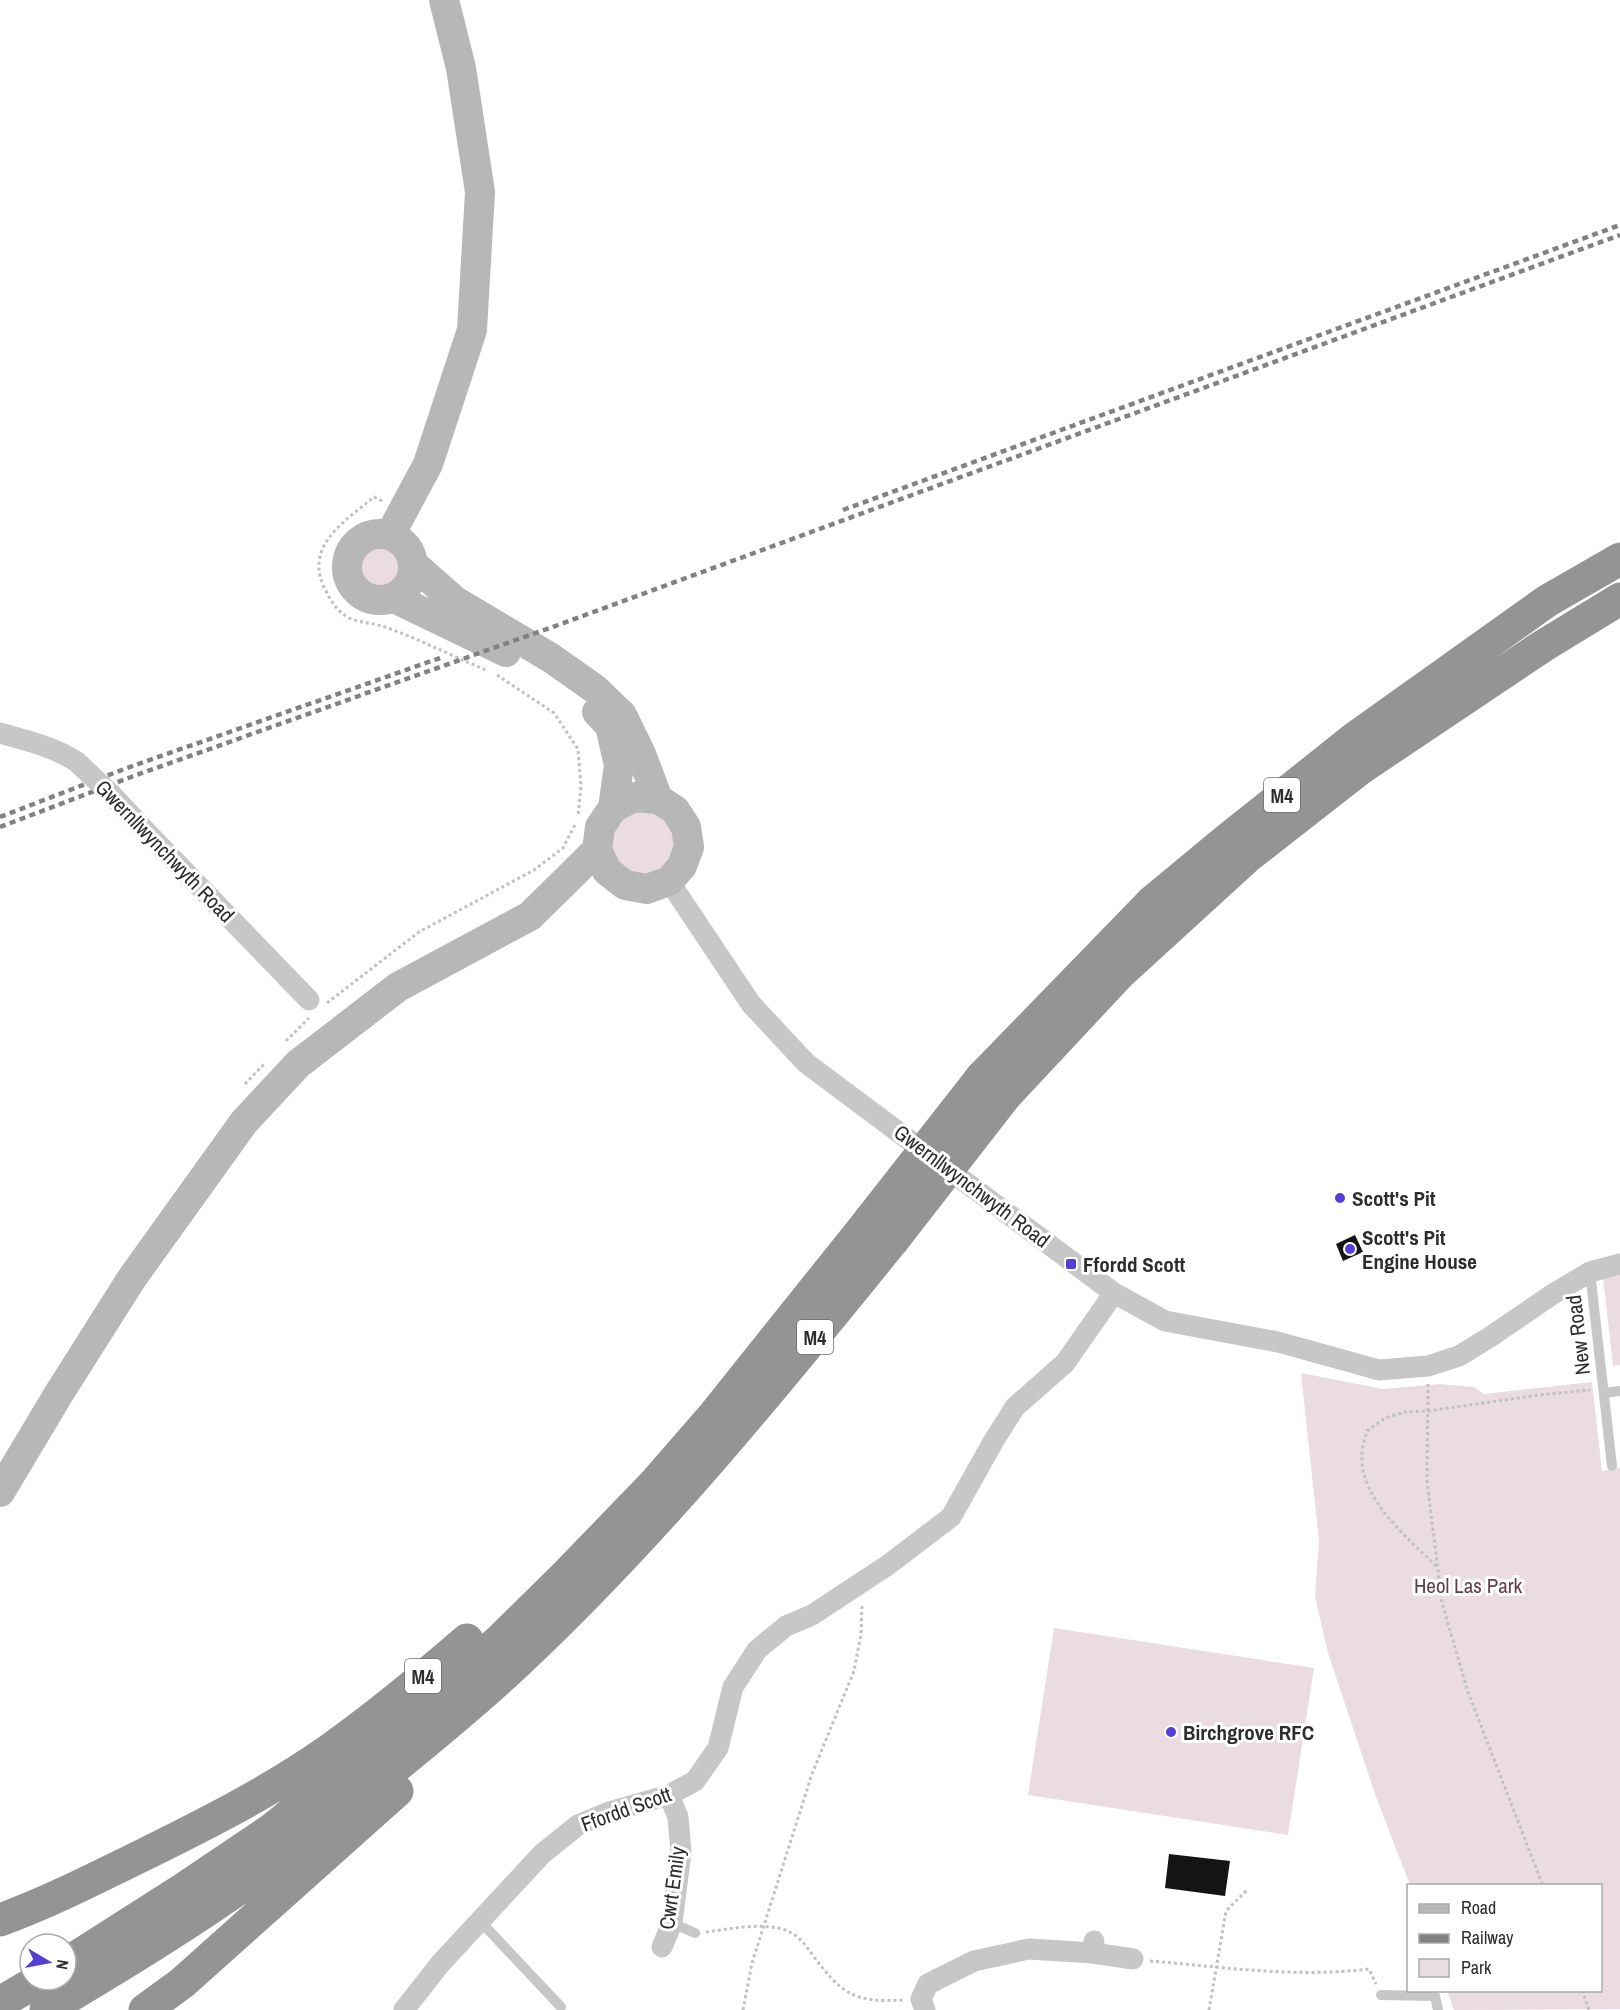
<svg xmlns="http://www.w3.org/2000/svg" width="1620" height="2010" font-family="'Archivo Narrow',sans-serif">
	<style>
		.green { fill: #eadce0 }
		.building { fill: #141414 }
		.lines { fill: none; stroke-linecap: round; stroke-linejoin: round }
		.path { stroke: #c1c1c1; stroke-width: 3; stroke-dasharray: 3 3; stroke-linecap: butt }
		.lane { stroke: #c7c7c7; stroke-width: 10 }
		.street { stroke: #c7c7c7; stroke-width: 21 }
		.secondary { stroke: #b7b7b7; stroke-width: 30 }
		.highway { stroke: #949494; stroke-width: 33 }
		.rail { stroke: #828282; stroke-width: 4.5; stroke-dasharray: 6 4.5; stroke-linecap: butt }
		.street-bridge { stroke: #c7c7c7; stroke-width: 21 }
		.highway-bridge { stroke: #949494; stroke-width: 33 }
		.poi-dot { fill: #533ed6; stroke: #fff; stroke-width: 2 }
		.labels { text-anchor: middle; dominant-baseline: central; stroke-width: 6; stroke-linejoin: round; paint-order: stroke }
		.shield { fill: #fff; stroke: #6c6c6c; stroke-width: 1.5 }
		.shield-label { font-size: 20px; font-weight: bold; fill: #2d2d2d }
		.street-label { font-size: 21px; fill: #2d2d2d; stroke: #fff }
		.poi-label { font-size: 21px; font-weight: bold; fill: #2d2d2d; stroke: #fff; text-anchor: start }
		.park-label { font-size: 21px; fill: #653f48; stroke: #fff }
	</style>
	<rect width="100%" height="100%" fill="#fff"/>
	<path class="green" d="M357 566a23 23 0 1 1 46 0a23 23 0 1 1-46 0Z
		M632,811l28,3 16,24c-1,6 -2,14 -4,19 -1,1 -5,5 -6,7 -28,28 -71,-8 -48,-41 3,-5 10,-8 14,-12z
		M1620,1274v91l-7,1 -10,-89z
		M1301,1373l82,16 57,-5 34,3 10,7 108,-12 10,89 18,-3v541l-166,1 -7,-19 153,-1v-104l-190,-1 -34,-88 -48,-144 -13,-57 4,-55z
		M1054,1628l260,40 -26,167 -260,-40z"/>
	<path class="building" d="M1355,1235l8,17 -20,9 -7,-17z
		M1169,1854l61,7 -5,35 -60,-8z"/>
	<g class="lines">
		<path class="path" d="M382,501l-8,-4c-30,25 -72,50 -48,94 6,12 11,20 23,27 11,5 25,5 36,9 34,12 67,29 101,43
			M497,675l57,38 24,36 3,37 -3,31
			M327,1003l92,-71 115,-62 29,-22 13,-25
			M286,1041l23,-23
			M245,1084l20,-21
			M1428,1384l-1,97 15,122 26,89 75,194
			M1436,1566c-28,-28 -78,-68 -74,-113 0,-7 3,-15 5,-22l18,-13 20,-6 23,-1 111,-16 51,-5
			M706,1932c25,-3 54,-10 79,-2 12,4 19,13 27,24 29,40 42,49 92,46
			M1150,1961c73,6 146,17 219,8l7,15
			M1582,1990l7,20
			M743,2010l9,-47 60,-189 42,-103 7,-37 1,-30
			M1209,2010l17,-99 22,-22"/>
		<path class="lane" d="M1590,1272l22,194
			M1604,1393l16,-2
			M480,1921l81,86
			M672,1923l23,10
			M1381,1995l54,1 3,14"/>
		<path class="street" d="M0,733c27,8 53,13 77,29
			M138,823l171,177
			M669,881l82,123 55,59 308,230 51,28 113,21 101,28 49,-4 31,-10 31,-19 63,-43 37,-22 30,-8
			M662,1947l10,-24 9,-71 -3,-35 -9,-22
			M1093,1953l40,6
			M404,2010l36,-46 102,-110 36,-29 34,-14 57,-16 26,-14 23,-33 15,-61 24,-37 29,-24 26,-11 76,-50 63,-48 42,-75 22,-35 50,-44 49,-70
			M925,2010l-4,-11 7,-15 46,-23 55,-12 64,4 1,-12"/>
		<path class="secondary" d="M347 567a33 33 0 1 1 66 0a33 33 0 1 1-66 0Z
			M390,535l38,-71 44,-134 8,-138 -19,-124 -17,-68
			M413,564l42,37 96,57 44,31 27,26 19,39 17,45
			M394,598l112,54
			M597,712l13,14 9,39 -6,43
			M0,1492l58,-97 74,-117 112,-156 54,-58 100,-77 132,-71 67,-66 3,-23 13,-19 21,-11 24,2 17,11 11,17 3,20 -7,19 -13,15 -22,8 -22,-4 -18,-14 -10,-21"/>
		<path class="highway" d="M982,1077l170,-175 76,-63 127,-101 192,-137 73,-42
			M1005,1096l115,-123 127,-116 114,-89 182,-122 77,-47
			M0,1920c47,-17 92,-40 137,-62 65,-32 131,-65 191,-107 48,-34 94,-72 139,-111
			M66,1964l116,-74 89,-60 156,-126 72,-63 68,-67 87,-90 60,-69 156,-195
			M0,2003l39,-23
			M46,2010c83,-49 166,-100 243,-158 35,-27 69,-55 104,-83 43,-35 87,-71 127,-109 137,-129 255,-274 373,-420
			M145,2010l37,-27 215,-192"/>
		<path class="rail" d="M843,510l777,-285
			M0,817l127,-49 316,-111
			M0,827l131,-50 427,-152 1062,-390"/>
		<path class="street-bridge" d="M77,762l35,33 26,28"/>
		<path class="highway-bridge" d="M870,1220l112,-143
			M893,1240l112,-144"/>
	</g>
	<g class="poi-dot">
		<circle cx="1340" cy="1198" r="6"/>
		<circle cx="1350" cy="1249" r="6"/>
		<rect x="1065" y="1258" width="12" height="12" rx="3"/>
		<circle cx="1171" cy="1732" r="6"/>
	</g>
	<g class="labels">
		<g class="shield">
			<rect x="1264" y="778" width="36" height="34" rx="4.5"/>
			<rect x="797" y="1320" width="36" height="34" rx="4.5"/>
			<rect x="405" y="1659" width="36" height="34" rx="4.5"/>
		</g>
		<g class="shield-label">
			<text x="1282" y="795">M4</text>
			<text x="815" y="1337">M4</text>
			<text x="423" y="1676">M4</text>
		</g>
		<g class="street-label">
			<text transform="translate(165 851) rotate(46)">Gwernllwynchwyth Road</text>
			<text transform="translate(972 1186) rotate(37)">Gwernllwynchwyth Road</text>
			<text transform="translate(1578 1335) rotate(-97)">New Road</text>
			<text transform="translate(626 1809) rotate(-20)">Ffordd Scott</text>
			<text transform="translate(672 1888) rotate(-82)">Cwrt Emily</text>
		</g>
		<g class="poi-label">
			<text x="1352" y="1198">Scott's Pit</text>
			<text x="1362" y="1237">Scott's Pit<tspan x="1362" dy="24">Engine House</tspan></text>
			<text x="1083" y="1264">Ffordd Scott</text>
			<text x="1183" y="1732">Birchgrove RFC</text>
		</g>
		<g class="park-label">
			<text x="1468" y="1585">Heol Las Park</text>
		</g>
	</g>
	<rect x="1407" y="1884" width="195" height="108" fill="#ffffff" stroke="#ababab" stroke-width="1.5"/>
	<rect x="1419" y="1904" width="30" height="9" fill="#b7b7b7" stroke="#ababab" stroke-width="1.5"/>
	<text x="1461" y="1914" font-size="18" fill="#2d2d2d">Road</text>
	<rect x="1419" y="1934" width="30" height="9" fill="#828282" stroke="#ababab" stroke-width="1.5"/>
	<text x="1461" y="1944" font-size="18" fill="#2d2d2d">Railway</text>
	<rect x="1419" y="1959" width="30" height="18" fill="#eadce0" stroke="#ababab" stroke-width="1.5"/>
	<text x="1461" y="1974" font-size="18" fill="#2d2d2d">Park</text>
	<g transform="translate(48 1962) rotate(100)"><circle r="28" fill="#ffffff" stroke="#ababab" stroke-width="1.5"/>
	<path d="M0-4.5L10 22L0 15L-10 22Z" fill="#533ed6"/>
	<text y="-9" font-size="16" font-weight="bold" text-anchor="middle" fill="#2d2d2d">N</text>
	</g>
</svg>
